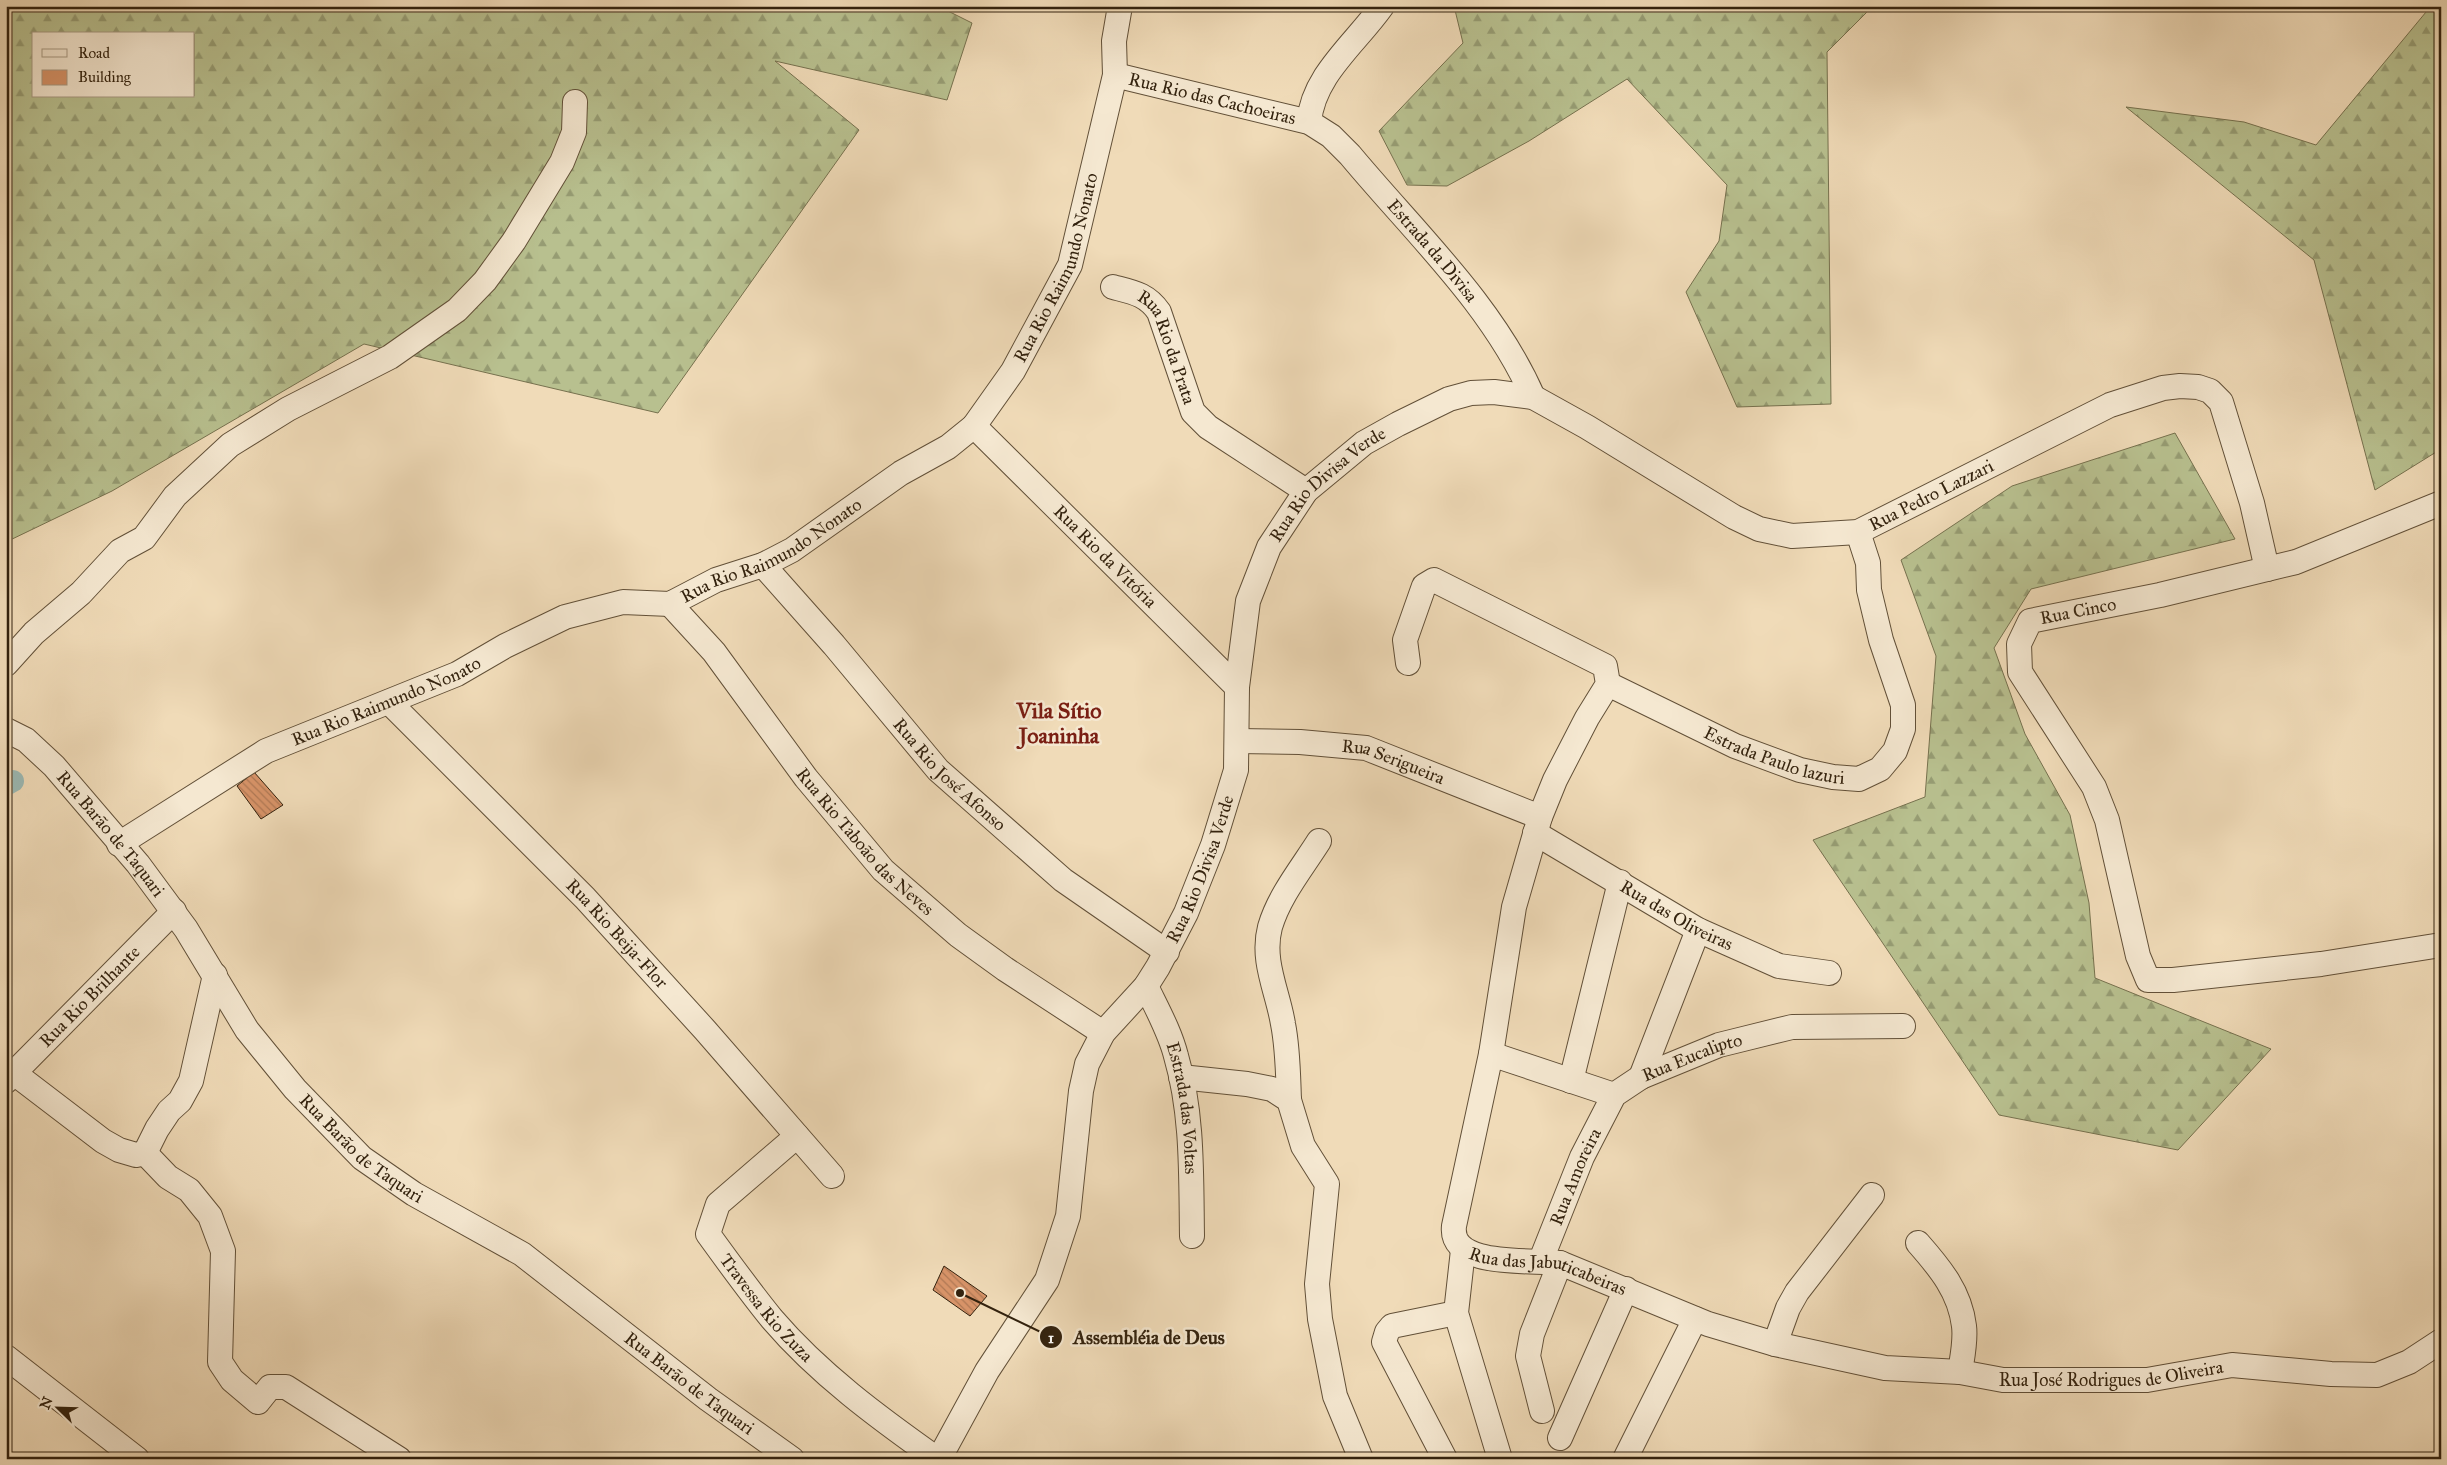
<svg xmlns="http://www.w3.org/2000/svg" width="2447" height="1465" font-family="'IM FELL Great Primer',serif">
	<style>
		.forest { fill: url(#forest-firs); stroke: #76714e; fill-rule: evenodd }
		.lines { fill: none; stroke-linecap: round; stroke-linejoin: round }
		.canal { stroke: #9bbab5; stroke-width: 22 }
		.building { fill: url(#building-back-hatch); stroke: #33220e }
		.minor-casing { stroke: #625038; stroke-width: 26 }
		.minor { stroke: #f5e8d1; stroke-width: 24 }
		.labels { text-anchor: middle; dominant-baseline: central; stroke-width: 5; stroke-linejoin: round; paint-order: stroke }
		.street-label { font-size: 18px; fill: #33220e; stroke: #f5e8d1 }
		.district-label { font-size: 22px; font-weight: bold; fill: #7a1f14; stroke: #f5e8d1 }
		.leader { fill: none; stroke: #33220e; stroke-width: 2 }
		.callout-dot { fill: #33220e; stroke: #f5e8d1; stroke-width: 2 }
		.mark-label { font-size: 15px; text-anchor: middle; font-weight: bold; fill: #fff }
		.callout-label { font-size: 19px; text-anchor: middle; font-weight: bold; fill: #33220e; stroke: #f5e8d1; stroke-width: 5; stroke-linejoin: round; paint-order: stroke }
	</style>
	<defs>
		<pattern id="forest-firs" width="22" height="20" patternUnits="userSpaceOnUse" patternTransform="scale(1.25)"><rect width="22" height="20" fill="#b8c08f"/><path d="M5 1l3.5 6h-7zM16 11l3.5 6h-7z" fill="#969c73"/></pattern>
		<pattern id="building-back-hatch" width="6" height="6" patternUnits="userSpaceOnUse" patternTransform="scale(1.25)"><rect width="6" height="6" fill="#d79368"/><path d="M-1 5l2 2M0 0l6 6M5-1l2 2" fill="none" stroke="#af7854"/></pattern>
	</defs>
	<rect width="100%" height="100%" fill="#f0dbb8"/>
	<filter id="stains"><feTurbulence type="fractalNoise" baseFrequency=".004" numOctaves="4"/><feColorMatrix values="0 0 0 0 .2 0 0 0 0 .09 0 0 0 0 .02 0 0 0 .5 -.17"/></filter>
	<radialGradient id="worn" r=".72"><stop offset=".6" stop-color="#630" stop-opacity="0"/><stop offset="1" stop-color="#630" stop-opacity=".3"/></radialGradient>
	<path class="forest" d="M6,6h932l34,17 -25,77 -172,-39 84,69 -201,283 -294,-69 -252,147 -106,51zM34,34h160v62h-160z
		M1454,6h419l-46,46 4,352 -94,3 -51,-115 33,-51 8,-56 -100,-106 -98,62 -82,45 -40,-1 -28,-54 84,-88z
		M2431,6h10v443l-66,41 -61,-230 -188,-153 118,15 72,23z
		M2175,433l60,106 -204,50 -37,59 31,86 45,81 19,88 6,75 176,71 -93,101 -179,-35 -186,-275 112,-43 11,-141 -35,-96 111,-74z"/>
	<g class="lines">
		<path class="canal" d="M6,785l7,-4"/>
	</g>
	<path class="building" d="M254,772l29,33 -22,14 -24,-33z
		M944,1266l43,30 -17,20 -37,-26z"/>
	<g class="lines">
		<defs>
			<g id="minor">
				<path id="s1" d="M1115,75l194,47 22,14 19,19c64,77 143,150 183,242"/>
				<path d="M1309,122c4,-47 47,-79 73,-116"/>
				<path id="s2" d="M1113,287c19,5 34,7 46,25l34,100 15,15 98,64"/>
				<path id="s3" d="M974,426l263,261"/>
				<path d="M2441,503l-145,59 -136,33 -130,26 -11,23 1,28 74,115 13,33 31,136 10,24h25l148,-16 120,-19"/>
				<path id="s4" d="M763,565l71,80 104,125 125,110 104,72"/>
				<path id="s5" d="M670,604l44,48 92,126 77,92 75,65 47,34 98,64"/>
				<path id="s6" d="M1408,663l-3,-23 19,-54 10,-6 171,86 3,18 -21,34 -32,62 -15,37 -26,90 -23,147 -37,172c-5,43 79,33 106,37l148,61 67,20 110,24 75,4 43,8h144l85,-15 99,9 46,1 32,-13 32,-21"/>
				<path d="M6,664l28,-31 47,-40 39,-42 24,-13 31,-42 55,-51 58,-36 102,-52 67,-47 28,-29 29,-40 48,-79 12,-30 1,-30"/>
				<path id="s7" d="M1608,684l127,62 65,24 33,7 26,2 21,-10 15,-18 8,-22v-24l-22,-65 -12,-50 -1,-27 -10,-31"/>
				<path id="s8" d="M389,702l196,196 120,132 127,146"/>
				<path id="s9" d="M6,730l20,10 28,26 84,98 48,65 61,101 48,59 67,69 52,36 108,60 186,145 84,60"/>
				<path id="s10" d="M1237,741l63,1 66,6 174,69"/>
				<path id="s11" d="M1535,833l163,97 81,36 50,7"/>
				<path id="s12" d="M119,844l147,-93 191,-77 48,-28 60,-29 58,-15 47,2 46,-24 47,-15 29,-15 109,-77 47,-26 26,-21 39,-55 57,-106 45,-190 -1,-34 6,-35"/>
				<path id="s13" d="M1146,986c11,23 24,46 30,70 17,58 15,120 16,180"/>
				<path d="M1491,1054l123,41"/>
				<path d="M14,1073l89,68 16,9 17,5 9,-2"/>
				<path d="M1181,1077l66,7 25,5 17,11 14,46 24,38 -10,100 3,35 15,77 26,63"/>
				<path d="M1641,1077l57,-147"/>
				<path id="s14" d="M6,1081l168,-170"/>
				<path d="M1571,1081l49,-199"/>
				<path d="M1289,1100c-1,-25 -1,-51 -6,-76 -5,-32 -22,-63 -13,-97 9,-31 32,-59 49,-86"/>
				<path id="s15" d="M797,1136l-79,68 -10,30c21,29 42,58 64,85 47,55 107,99 165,140"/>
				<path d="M145,1153l23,24 21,13 21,26 13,35 -3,111 12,18 26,22 12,-15h16l113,72"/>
				<path d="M145,1153l12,-24 12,-18 11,-10 11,-20 24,-106"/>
				<path d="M1918,1243c22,25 42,49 46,83 2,15 -2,32 -4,46"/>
				<path d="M1463,1250l-7,63 44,146"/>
				<path id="s16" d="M1541,1260l41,-103 32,-62 27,-18 78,-32 73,-18 111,-1"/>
				<path d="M1775,1344l13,-36 9,-16 75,-97"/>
				<path d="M6,1357l131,102"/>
				<path d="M1542,1411l-14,-55 4,-22 28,-71"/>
				<path d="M1560,1438l66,-149"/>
				<path id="s17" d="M939,1459l48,-88 60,-91 21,-64 13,-125 6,-27 16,-31 43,-47 12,-19 28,-54 27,-68 23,-75 1,-83 11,-86 21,-54 37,-56 58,-48 34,-19 51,-25 22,-6 23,-1 39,5 54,30 147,90 25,12 33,7 66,-4 252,-127 53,-17 17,-2 18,1 12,4 11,11 31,101 15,66"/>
				<path d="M1445,1459l-61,-117 3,-10 5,-6 64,-13"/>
				<path d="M1625,1459l70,-140"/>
			</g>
		</defs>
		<use href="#minor" class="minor-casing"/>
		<use href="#minor" class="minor"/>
	</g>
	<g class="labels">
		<g class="street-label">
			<text stroke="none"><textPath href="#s1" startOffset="100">Rua Rio das Cachoeiras</textPath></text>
			<text stroke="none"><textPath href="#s1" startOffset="379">Estrada da Divisa</textPath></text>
			<text stroke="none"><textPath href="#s12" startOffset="1144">Rua Rio Raimundo Nonato</textPath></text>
			<text stroke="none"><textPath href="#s2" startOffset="89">Rua Rio da Prata</textPath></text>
			<text stroke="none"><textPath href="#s17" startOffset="1078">Rua Rio Divisa Verde</textPath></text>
			<text stroke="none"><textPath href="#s17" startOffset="1758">Rua Pedro Lazzari</textPath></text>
			<text stroke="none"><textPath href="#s12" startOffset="724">Rua Rio Raimundo Nonato</textPath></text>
			<text stroke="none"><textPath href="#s3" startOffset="185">Rua Rio da Vitória</textPath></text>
			<text transform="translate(2078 611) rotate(-11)">Rua Cinco</text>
			<text stroke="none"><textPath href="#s12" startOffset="304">Rua Rio Raimundo Nonato</textPath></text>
			<text stroke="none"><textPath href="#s7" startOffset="182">Estrada Paulo lazuri</textPath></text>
			<text stroke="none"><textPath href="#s10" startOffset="159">Rua Serigueira</textPath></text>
			<text stroke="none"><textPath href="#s4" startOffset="281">Rua Rio José Afonso</textPath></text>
			<text stroke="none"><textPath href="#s9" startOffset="149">Rua Barão de Taquari</textPath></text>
			<text stroke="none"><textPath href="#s5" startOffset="308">Rua Rio Taboão das Neves</textPath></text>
			<text stroke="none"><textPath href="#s17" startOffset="658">Rua Rio Divisa Verde</textPath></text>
			<text stroke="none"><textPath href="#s11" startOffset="164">Rua das Oliveiras</textPath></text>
			<text stroke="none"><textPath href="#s8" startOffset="325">Rua Rio Beija-Flor</textPath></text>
			<text stroke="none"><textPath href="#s14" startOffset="119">Rua Rio Brilhante</textPath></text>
			<text stroke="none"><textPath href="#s16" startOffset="268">Rua Eucalipto</textPath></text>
			<text stroke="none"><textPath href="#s13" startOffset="129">Estrada das Voltas</textPath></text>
			<text stroke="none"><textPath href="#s9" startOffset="554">Rua Barão de Taquari</textPath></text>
			<text stroke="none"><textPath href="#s16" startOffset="90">Rua Amoreira</textPath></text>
			<text stroke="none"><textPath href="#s6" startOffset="984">Rua das Jabuticabeiras</textPath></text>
			<text stroke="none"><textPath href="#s15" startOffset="230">Travessa Rio Zuza</textPath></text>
			<text stroke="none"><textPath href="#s6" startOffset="1564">Rua José Rodrigues de Oliveira</textPath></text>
			<text stroke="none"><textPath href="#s9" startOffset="959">Rua Barão de Taquari</textPath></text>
		</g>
		<g class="district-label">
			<text x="1059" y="710">Vila Sítio<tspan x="1059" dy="25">Joaninha</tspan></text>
		</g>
	</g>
	<path class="leader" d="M960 1293L1051 1337"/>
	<g class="callout-dot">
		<circle cx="960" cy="1293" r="5"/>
		<circle cx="1051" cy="1337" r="12"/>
	</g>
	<g class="mark-label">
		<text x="1051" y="1343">1</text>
	</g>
	<g class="callout-label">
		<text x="1149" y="1344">Assembléia de Deus</text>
	</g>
	<rect width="2447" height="1465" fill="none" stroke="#f0dbb8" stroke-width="25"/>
	<rect x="8" y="8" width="2432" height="1450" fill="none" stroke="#33220e" stroke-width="2.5"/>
	<rect x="12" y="12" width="2422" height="1440" fill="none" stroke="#33220e"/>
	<rect x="32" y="32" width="162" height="65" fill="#f5e8d1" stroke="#a79983"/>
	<rect x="42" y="49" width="25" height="8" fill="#f5e8d1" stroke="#a79983"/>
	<text x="78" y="58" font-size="15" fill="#33220e">Road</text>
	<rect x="42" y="70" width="25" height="15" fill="#d79368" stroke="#a79983"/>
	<text x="78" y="82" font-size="15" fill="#33220e">Building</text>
	<g transform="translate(58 1408) rotate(293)" stroke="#f5e8d1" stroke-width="4" paint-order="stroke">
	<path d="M0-4L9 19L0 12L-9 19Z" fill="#33220e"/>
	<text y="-8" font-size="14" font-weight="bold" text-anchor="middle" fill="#33220e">N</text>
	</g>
	<rect width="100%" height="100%" filter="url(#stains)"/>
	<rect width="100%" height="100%" fill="url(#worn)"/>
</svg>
